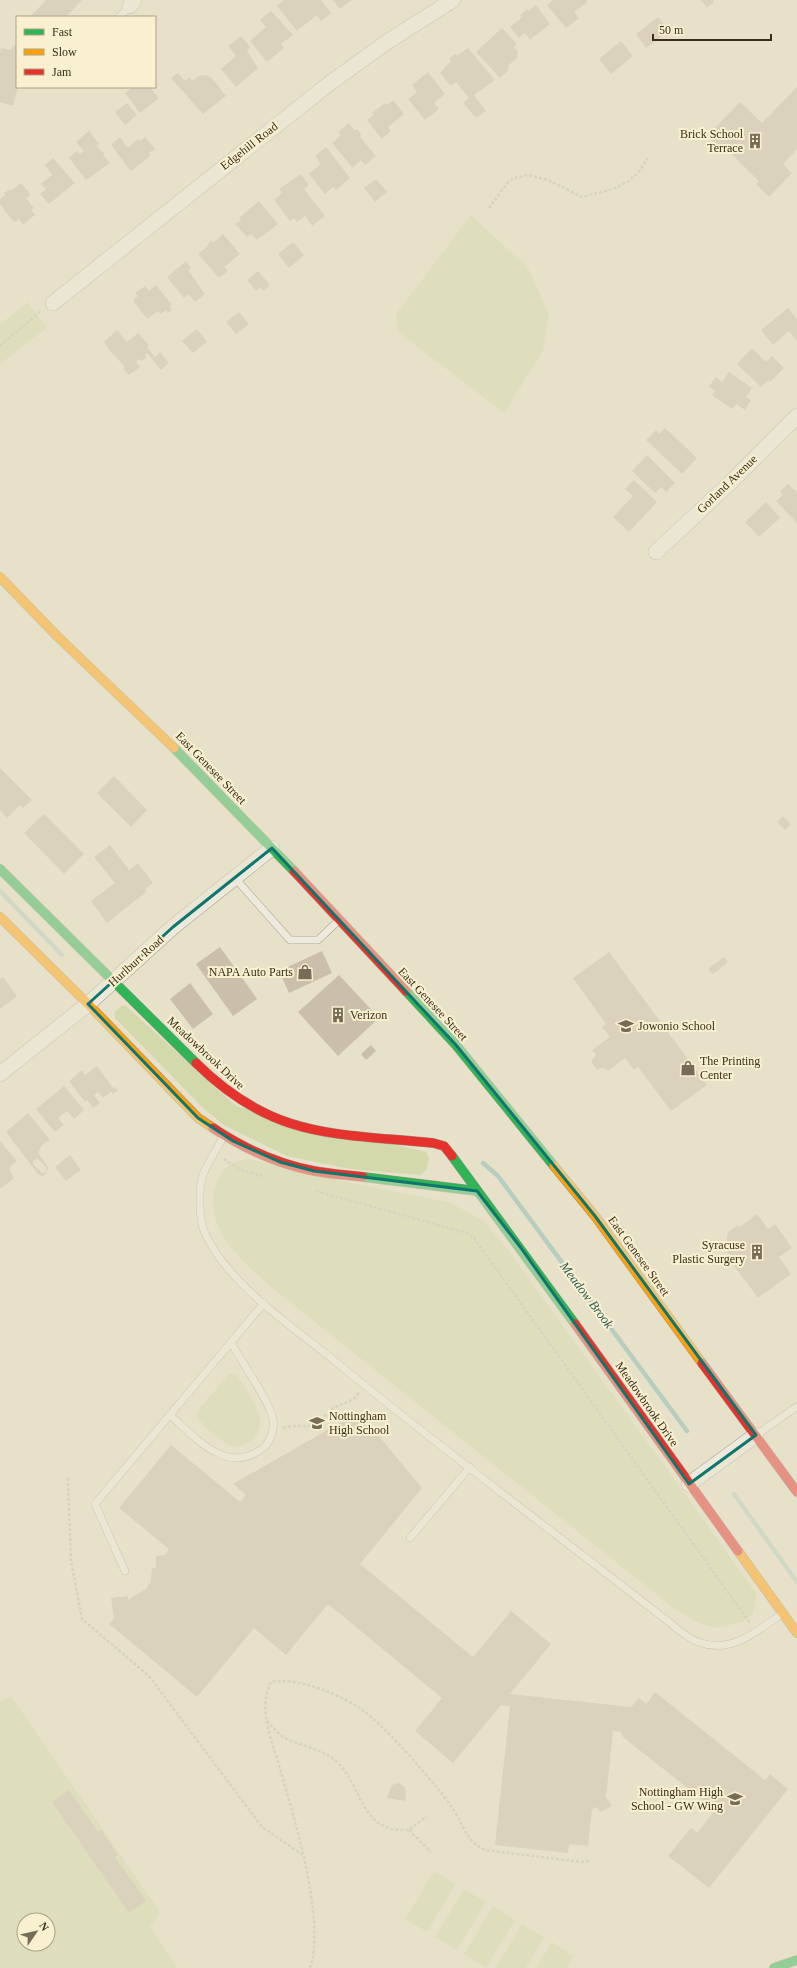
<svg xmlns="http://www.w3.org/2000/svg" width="797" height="1968" font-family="'Times New Roman',serif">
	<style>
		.green { fill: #d4d9ab; fill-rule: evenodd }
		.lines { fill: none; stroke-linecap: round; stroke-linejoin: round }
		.stream { stroke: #b7cdc0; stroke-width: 4.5 }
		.building { fill: #cbbeab; fill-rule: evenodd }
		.lane-casing { stroke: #aca494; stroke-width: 8 }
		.street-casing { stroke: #aca494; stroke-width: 16 }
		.fast-casing { stroke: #9b9484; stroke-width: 10 }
		.slow-casing { stroke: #9b9484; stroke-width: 10 }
		.jam-casing { stroke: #9b9484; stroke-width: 10 }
		.path { stroke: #c6c1b4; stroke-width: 2.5; stroke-dasharray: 3 2; stroke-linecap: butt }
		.lane { stroke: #edeadd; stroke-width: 7 }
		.street { stroke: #edeadd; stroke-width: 15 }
		.fast { stroke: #30b455; stroke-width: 9 }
		.slow { stroke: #ff9f0a; stroke-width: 9 }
		.jam { stroke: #e5322d; stroke-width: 9 }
		.marked { fill: none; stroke: #0f766e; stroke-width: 3; stroke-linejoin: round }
		.labels { text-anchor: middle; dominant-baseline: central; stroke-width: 4; stroke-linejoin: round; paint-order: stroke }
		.poi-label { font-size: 12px; fill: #3b2d1b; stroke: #f9f0cf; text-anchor: end }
		.street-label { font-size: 12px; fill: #3b2d1b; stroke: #f9f0cf }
		.water-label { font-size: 13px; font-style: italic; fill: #295c5c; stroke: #f9f0cf }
	</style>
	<rect width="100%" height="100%" fill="#e7e1ca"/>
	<path class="green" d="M471,215l57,53 21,46 -6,37 -39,62 -106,-81 -2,-18z
		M28,302l19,26 -47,36v-40z
		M125,1005l111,101 190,46 3,6 -3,12 -6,5 -69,-6 -64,-13 -63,-31 -20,-16 -89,-91v-6l6,-6z
		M249,1159l111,26 89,17 35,19 22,26 251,347 -4,20 -10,8 -27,6 -17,-5 -27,-16 -397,-317c-30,-26 -76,-62 -58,-108 7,-16 15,-21 32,-23z
		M229,1374l8,1c8,13 21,29 23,44 3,16 -13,30 -29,27 -7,-2 -32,-22 -34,-30 0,-1 1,-6 1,-6z
		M11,1696l149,216 -10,15 28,41h-178v-267zM24,1920h24v24h-24z
		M434,1871l22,13 -29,48 -22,-13z
		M464,1889l22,13 -29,48 -22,-13z
		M493,1906l22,14 -29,48 -22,-14z
		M522,1924l22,14 -18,30h-31z
		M552,1942l22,14 -7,12h-31z"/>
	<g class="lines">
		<path class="stream" d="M0,891l62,64
			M483,1163l15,13 189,255
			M734,1494l63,88"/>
	</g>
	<path class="building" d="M46,0h36l-16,17h-36z
		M284,0h37l10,13 -10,8 -4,-6 -20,16 -20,-25z
		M333,0h19l-12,9z
		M553,0h33l1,2 -13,10 5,6 -13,10 -19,-23z
		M701,0h12l1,2 -7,6z
		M536,5l14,19 -20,16 -5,-7 -6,5 -9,-11 12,-10 -2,-2 7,-6 2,2z
		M271,11l22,24 -12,9 3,4 -17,14 -17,-21 16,-14 -6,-7z
		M658,17l11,14 -23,17 -10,-14z
		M502,28l15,16 -3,3 4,4 -1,7 -8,7 -1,6 -8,7 -24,-26z
		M241,36l9,11 -3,4 11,17 -22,19 -15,-18 15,-13 -8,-10z
		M621,41l12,15 -22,18 -12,-15z
		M17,43l1,44 -5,19 -13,-4v-49l1,-5 9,2z
		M468,48l27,32 -21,15 12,16 -10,7 -13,-15 6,-5 -13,-16 -5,4 -11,-13 11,-12 -2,-2 6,-5 2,2z
		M428,72l17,22 -11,9 5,6 -14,11 -17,-21 9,-7 -5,-7z
		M178,73l7,8 5,-4 2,4 8,-6 4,1 2,-2 4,4 1,-1 15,19 -23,18 -32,-36z
		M133,87h17l9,11 -19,15 -15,-20z
		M797,87v62l-14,15 9,9 -23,24 -13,-13 3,-3 -36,-35 -3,3 -13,-13 33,-34 22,21z
		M393,100l11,14 -16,13 3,4 -9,8 -15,-19 7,-5 -2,-2 13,-10 2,2z
		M127,103l10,12 -12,10 -10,-13z
		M349,123l5,7h4l3,4 -1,3 16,19 -11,9 -4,-5 -8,8 -21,-25 9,-8 -3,-3z
		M89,131l10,13 -3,2 9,8 -2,1 7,8 -24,17 -17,-22 8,-7 3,3 4,-3 -8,-9z
		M120,137l8,11 10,-9 2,2 5,-4 10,12 -6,4 2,2 -3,3 -17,13 -20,-26z
		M326,147l24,31 -14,12 -3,-3 -8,7 -16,-20 12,-10 -6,-8z
		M53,158l22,25 -26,21 -9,-10 6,-5 -5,-5 11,-9 -7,-10z
		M301,174l8,11 -5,4 21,27 -13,10 -7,-10 -8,6 -3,-4 -4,3 -16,-21 8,-7 -3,-4z
		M376,179l11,13 -12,10 -11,-14z
		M21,183l10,12 -5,3 8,10 -3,2 4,5 -12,10 -4,-6 -3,3 -4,-2 -12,-16v-5l5,-4 -1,-2 6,-4 1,2z
		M259,201l19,23 -21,16 -6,-6 -4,3 -12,-13 6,-4 -2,-2z
		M223,234l17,20 -16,13 4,4 -9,7 -21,-24 10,-8v-2l3,-3 3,1z
		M293,242l11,13 -15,13 -11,-14z
		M186,261l5,7 -3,2 17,24 -10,8 -6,-8 -5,4 -17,-21z
		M258,271l12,14 -7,6 -2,-4 -5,4 -9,-11z
		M156,285l16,20 -2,2 2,3 -4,3 -2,-3 -5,4 -3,-3 -11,8 -13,-17v-3l4,-3 -3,-3 10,-7 4,5z
		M788,308l9,11v22l-8,-10 -16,14 -12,-15z
		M239,312l10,12 -13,10 -10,-12z
		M197,329l10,13 -14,11 -11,-12z
		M117,330l10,12 11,-9 11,12 -2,2 8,10 5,-5 9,11 -8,7 -14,-17 -2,2 2,2 -6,4 -2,-2 -3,3 4,5 -11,8 -6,-7 2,-1 -15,-16 -6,-9z
		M752,348l14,14 6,-6 12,12 -14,14 -2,-2 -7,7 -24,-23z
		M729,372l23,16 -6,9 5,3 -6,10 -9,-6 -4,5 -20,-14 3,-4 -6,-5 7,-9 6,5z
		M665,428l32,30 -15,16 -36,-34 10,-10 3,4z
		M647,455l28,28 -9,9 -5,-5 -6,6 -23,-22z
		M634,480l23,22 -28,30 -16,-15 20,-21 -8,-7z
		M788,484l9,9v30l-21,-22 7,-6 -3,-4z
		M766,502l14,16 -21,19 -14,-15z
		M0,768l32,32 -9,8 -3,-3 -13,13 -7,-8z
		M114,776l33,34 -16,17 -34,-34z
		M44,814l40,40 -20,20 -40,-41z
		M783,816l8,8 -6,6 -8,-8z
		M110,845l19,25 9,-7 15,20 -8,6 1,3 -39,31 -16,-22 24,-18 -21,-26z
		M220,947l37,52 -24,17 -37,-52z
		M322,951l10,22 -43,20 -10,-22z
		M609,952l98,133 -36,26 -33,-44 -4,3 -9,-12 -17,13 -2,-2 -6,-1 -3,2 -6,-8 5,-7 -4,-5 18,-13 -8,-10 4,-3 -33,-46z
		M724,957l4,5 -15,12 -5,-5z
		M339,975l40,43 -41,38 -40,-44z
		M3,977l14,19 -17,13v-30z
		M190,983l23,31 -20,15 -23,-30z
		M371,1045l5,6 -10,9 -5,-6z
		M97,1066l16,22 2,-1 3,3 -5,4 -2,-2 -8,6 -4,-5h-3l-2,2 6,8 -7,5 -6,-8 -2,2 -16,-21 13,-11 3,5z
		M64,1086l20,24 -10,9 -7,-8 -9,7 6,7 -9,7 -19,-23z
		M28,1113l22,27 -8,5 -4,8 10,14 -2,7 -4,2 -4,-2 -32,-42zM37,1158l9,9v5l-4,1 -9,-9v-3z
		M0,1141l17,20 -8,7 5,10 -14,11z
		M70,1155l11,15 -15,11 -11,-14z
		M757,1214l11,15 7,-5 17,24 -13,9 12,17 -33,24 -29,-39 -3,-14 2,-13 10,-7 2,2z
		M359,1412l63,76 -62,76 113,93 38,-46 40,33 -41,50 121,13 8,-9 7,6 9,-12 110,88 5,-6 18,15 -79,99 -41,-32 23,-28 6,5 18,-23 -92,-73 -2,-5 -8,-1 -7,66 6,9 -12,6 -3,-5 -5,2 -4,37 -19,-2 -1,9 -73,-8 15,-139 -9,-1 -48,58 -38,-32 27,-33 -114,-94 -42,51 -32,-27 -57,69 -88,-73 5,-5 -3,-21 17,-2v4l18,-11 5,-8 1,-13h4v-12l9,-1 4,-6 -50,-41 52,-63 69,57 6,-7 -13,-11z
		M399,1783l6,4 1,7 -1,7 -18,-3 5,-13z
		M69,1790l29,42 3,-2 17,25 -3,2 31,44 -17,12 -77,-111z"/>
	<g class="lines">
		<defs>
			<path id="lane" d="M119,17l11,-11
				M235,878l55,62h28l20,-19
				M223,1137c-6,13 -17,27 -21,41 -3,12 -3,41 2,53 22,52 88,95 132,131 107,88 219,171 329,257 10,7 21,19 33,23 33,12 57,-9 83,-28
				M170,1415c26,23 57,61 93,33 7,-6 12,-18 10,-28 -2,-17 -33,-60 -42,-78
				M758,1434l38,-27
				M410,1538l60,-71
				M125,1571l-30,-67 169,-201"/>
			<path id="street" d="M130,6l4,-6
				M53,303l277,-220 57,-41 66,-42
				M656,552l73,-68 68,-68
				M0,1074l88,-70 85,-77 99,-79
				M689,1484l67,-49"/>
			<path id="fast" d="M174,748l120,123
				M0,869l196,194
				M406,991l50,54 98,121
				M452,1156l123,168
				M363,1177l114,14
				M774,1968l23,-8"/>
			<path id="slow" d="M0,577l57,59 117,112
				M0,917l88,87 110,114 15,10
				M554,1166l41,50 107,147
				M738,1551l59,82"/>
			<path id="jam" d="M294,871l112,120
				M196,1063c77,76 137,70 237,80l11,3 8,10
				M213,1128c30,20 65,36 101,43 16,3 32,4 49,6
				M575,1324l163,227
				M702,1363l95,129"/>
		</defs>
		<use href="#lane" class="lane-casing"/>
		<use href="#street" class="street-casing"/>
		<use href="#fast" class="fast-casing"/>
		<use href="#slow" class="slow-casing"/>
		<use href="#jam" class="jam-casing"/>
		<path class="path" d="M489,208l19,-26 6,-4 14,-3 20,5 34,17 31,-8 16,-8 9,-8 10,-15
			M0,346l41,-35
			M224,1159l15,10 26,8
			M316,1191l151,42 7,5 276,385
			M283,1428l8,-2h23l19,-18 21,-9 5,-6
			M68,1478l3,83 11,58 67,57 113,151 41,28
			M267,1721c6,6 12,14 18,17 18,9 39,11 53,25 20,19 23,58 53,66 5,1 12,1 18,1l18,-14
			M409,1830l22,22
			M310,1968c16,-47 -15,-147 -29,-196 -8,-29 -24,-62 -10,-90 25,-6 74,14 94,30 27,22 52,52 75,79 5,7 11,15 16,23 10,17 10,26 29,36l97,12 9,-2"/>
		<use href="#lane" class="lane"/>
		<use href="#street" class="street"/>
		<use href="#fast" class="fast"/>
		<use href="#slow" class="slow"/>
		<use href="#jam" class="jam"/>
	</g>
	<path d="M0 0H797V1968H0ZM272,848l184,197 139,171 161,219 -67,49 -168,-236 -44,-57 -163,-20 -34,-9 -47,-21 -35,-23 -110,-114 85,-77z" fill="#e7e1ca" fill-opacity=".55" fill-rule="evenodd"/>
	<path class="marked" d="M272,848l184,197 139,171 161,219 -67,49 -168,-236 -44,-57 -163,-20 -34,-9 -47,-21 -35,-23 -110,-114 85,-77z"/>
	<defs>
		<symbol id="building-bare" viewBox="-9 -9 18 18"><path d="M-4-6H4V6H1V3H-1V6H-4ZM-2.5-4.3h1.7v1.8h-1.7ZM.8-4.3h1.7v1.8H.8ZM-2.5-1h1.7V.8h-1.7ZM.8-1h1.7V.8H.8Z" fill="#776c58" stroke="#f9f0cf" stroke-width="2.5" paint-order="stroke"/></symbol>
		<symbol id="shop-bare" viewBox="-9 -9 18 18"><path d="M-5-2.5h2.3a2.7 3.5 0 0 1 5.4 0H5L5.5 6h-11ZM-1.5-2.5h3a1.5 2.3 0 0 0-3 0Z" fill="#776c58" stroke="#f9f0cf" stroke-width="2.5" paint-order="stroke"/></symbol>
		<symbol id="school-bare" viewBox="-9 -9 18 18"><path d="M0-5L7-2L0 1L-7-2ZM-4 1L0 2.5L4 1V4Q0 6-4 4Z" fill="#776c58" stroke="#f9f0cf" stroke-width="2.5" paint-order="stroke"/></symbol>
	</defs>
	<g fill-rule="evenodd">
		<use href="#building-bare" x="744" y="130" width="22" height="22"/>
		<use href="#shop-bare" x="294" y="961" width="22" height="22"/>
		<use href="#building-bare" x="327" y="1004" width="22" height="22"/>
		<use href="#school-bare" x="615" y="1015" width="22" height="22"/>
		<use href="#shop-bare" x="677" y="1057" width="22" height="22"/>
		<use href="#building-bare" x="746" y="1241" width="22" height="22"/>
		<use href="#school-bare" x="306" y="1412" width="22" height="22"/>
		<use href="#school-bare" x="724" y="1788" width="22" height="22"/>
	</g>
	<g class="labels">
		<g class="poi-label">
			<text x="743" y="134">Brick School<tspan x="743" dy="14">Terrace</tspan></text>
			<text x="293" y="972">NAPA Auto Parts</text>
			<text x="350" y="1015" text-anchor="start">Verizon</text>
			<text x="638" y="1026" text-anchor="start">Jowonio School</text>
			<text x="700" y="1061" text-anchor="start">The Printing<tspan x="700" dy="14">Center</tspan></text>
			<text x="745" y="1245">Syracuse<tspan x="745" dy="14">Plastic Surgery</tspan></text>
			<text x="329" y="1416" text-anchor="start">Nottingham<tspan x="329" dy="14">High School</tspan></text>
			<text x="723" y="1792">Nottingham High<tspan x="723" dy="14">School - GW Wing</tspan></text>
		</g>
		<g class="street-label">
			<text transform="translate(249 146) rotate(-38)">Edgehill Road</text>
			<text transform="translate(727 484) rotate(-44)">Gorland Avenue</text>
			<text transform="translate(211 768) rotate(46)">East Genesee Street</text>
			<text transform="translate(136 961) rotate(-42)">Hurlburt Road</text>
			<text transform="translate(433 1004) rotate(47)">East Genesee Street</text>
			<text transform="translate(206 1053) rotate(43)">Meadowbrook Drive</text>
			<text transform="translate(639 1256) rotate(54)">East Genesee Street</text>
			<text transform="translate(647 1404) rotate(55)">Meadowbrook Drive</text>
		</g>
		<g class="water-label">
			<text transform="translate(587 1295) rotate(53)">Meadow Brook</text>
		</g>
	</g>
	<rect x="16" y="16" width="140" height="72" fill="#f9f0cf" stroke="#ada287"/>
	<rect x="24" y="29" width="20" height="6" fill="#30b455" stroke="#ada287"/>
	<text x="52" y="36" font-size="12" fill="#3b2d1b">Fast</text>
	<rect x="24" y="49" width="20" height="6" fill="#ff9f0a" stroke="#ada287"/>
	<text x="52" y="56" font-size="12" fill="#3b2d1b">Slow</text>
	<rect x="24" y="69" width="20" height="6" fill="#e5322d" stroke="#ada287"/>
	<text x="52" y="76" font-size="12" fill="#3b2d1b">Jam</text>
	<g transform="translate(36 1932) rotate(56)"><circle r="19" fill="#f9f0cf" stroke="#ada287"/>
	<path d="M0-3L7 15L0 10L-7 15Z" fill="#776c58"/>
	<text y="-6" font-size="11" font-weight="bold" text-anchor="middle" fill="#3b2d1b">N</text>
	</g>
	<path d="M653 34v6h118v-6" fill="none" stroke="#3b2d1b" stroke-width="2"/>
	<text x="659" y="34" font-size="12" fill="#3b2d1b" stroke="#f9f0cf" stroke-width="3" paint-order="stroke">50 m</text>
</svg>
